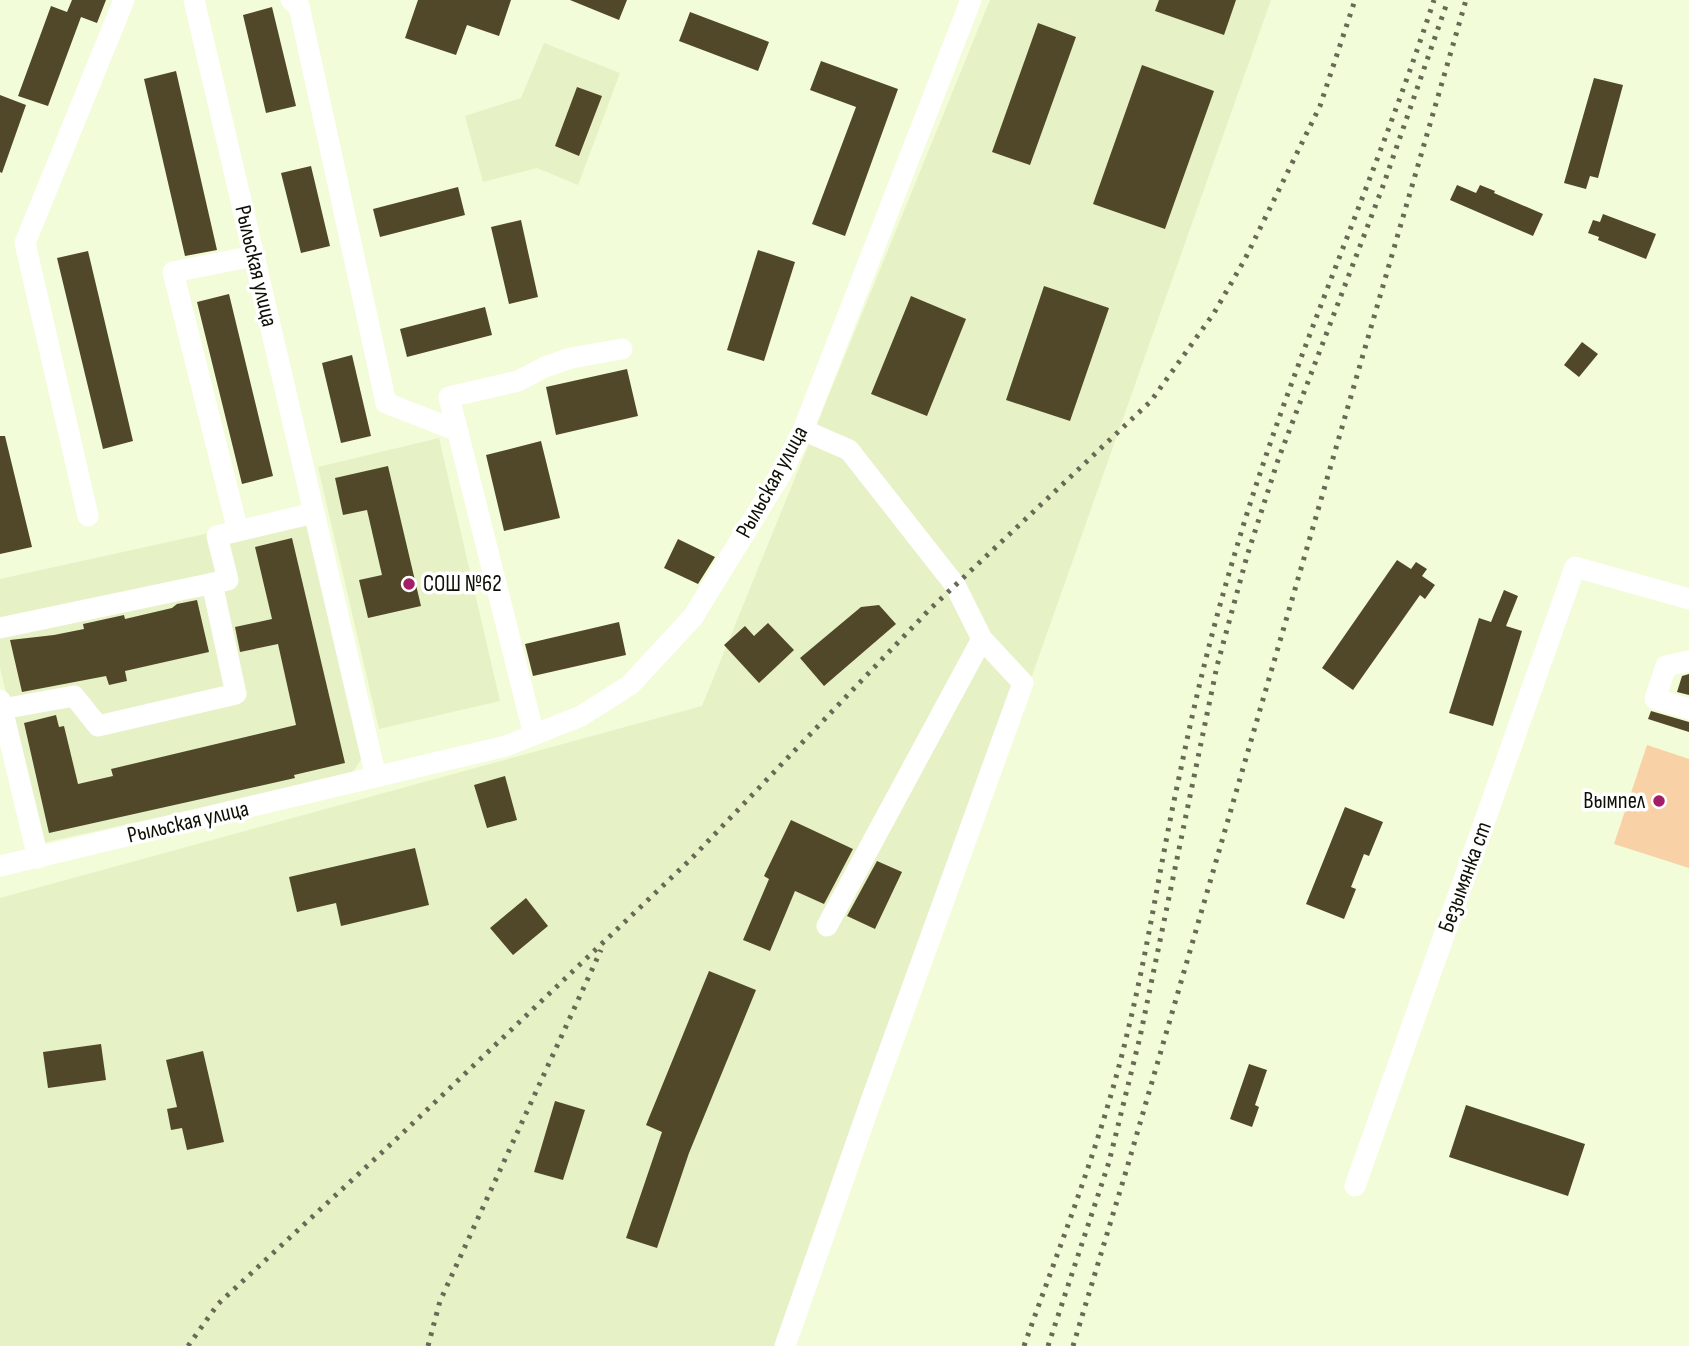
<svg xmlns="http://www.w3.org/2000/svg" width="1689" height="1346" font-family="'Sofia Sans Condensed',sans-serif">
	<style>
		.built { fill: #e6f1c6 }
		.green { fill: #f9d1a7 }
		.building { fill: #514829 }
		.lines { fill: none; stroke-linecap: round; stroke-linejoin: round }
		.minor { stroke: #fff; stroke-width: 21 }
		.rail { stroke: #666b56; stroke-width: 5; stroke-dasharray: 3.5 7; stroke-linecap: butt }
		.poi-dot { fill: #a31d69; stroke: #fff; stroke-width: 2.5 }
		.labels { text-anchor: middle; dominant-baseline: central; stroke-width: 7; stroke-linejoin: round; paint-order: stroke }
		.street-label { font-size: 23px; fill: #0e1005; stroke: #fff }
		.poi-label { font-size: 23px; fill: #0e1005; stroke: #fff; text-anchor: start }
	</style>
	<rect width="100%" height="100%" fill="#f2fcd8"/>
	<path class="built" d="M990,0h281l-476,1346h-795v-448l702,-192z
		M544,43l76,30 -42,112 -41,-17 -54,14 -18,-66 56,-18z
		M439,438l61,263 -121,28 -61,-262z
		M305,512l60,241 -14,22 -309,68 -42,-175v-89z"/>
	<path class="green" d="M1647,745l42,14v109l-75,-24z"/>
	<path class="building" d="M72,0h34l-9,23 -16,-6 -33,89 -30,-10 33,-90 16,6z
		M418,0h93l-12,36 -32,-11 -11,30 -51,-17z
		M570,0h57l-8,20z
		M1159,0h77l-12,35 -69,-24z
		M272,7l24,99 -30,7 -23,-98z
		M690,12l79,30 -11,29 -79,-30z
		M1038,23l38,14 -46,128 -38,-13z
		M821,61l77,28 -53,147 -33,-12 44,-117 -46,-17z
		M1142,65l72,26 -49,138 -72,-25z
		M176,71l41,179 -32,6 -41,-177z
		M1594,78l29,7 -25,93 -8,-2 -4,13 -22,-6z
		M577,87l25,9 -23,60 -24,-10z
		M0,95l26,10 -24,68 -2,-1z
		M311,166l19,80 -29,7 -20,-80z
		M1457,185l19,8 4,-8 15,6 -1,2 49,21 -10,22 -83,-36z
		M458,187l7,28 -85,22 -7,-28z
		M1603,214l53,20 -10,25 -48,-19 1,-3 -11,-4 5,-13 7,2z
		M521,220l17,77 -29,7 -18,-77z
		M758,250l37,12 -31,99 -37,-11z
		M88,251l45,190 -30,8 -46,-191z
		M1044,286l65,22 -39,113 -64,-21z
		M229,294l44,182 -31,8 -45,-182z
		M911,296l55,23 -39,97 -56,-22z
		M485,307l7,28 -85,22 -7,-28z
		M1582,342l16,12 -19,23 -15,-12z
		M352,355l19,81 -30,7 -19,-80z
		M627,369l11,47 -82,19 -10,-48z
		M0,436h5l27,111 -32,7z
		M541,441l19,77 -56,13 -18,-76z
		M388,466l33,140 -53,12 -9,-38 23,-5 -15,-65 -24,5 -8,-37z
		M292,538l53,225 -51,12 1,3 -246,55 -25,-110 32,-8 3,12 5,-1 14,58 35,-8 -2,-7 185,-44 -18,-81 -38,8 -5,-25 37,-8 -17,-72z
		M678,539l37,18 -17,27 -34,-16z
		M1397,560l14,9 5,-7 11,7 -5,7 13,9 -10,14 -5,-4 -67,95 -31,-22z
		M1504,590l14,6 -12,30 16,5 -29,95 -44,-13 30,-95 12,4z
		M197,600l12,52 -84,19 2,10 -18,4 -3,-9 -84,16 -12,-52 44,-5 30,-6 -1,-5 41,-9 1,4 47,-11 5,-4z
		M879,605l17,19 -72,62 -24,-28 61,-51z
		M619,622l7,33 -93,21 -8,-32z
		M768,623l26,27 -35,33 -35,-38 21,-19 9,10z
		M1689,674v21l-12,-3 5,-16z
		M1651,711l38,11v10l-41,-13z
		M505,776l12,44 -30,8 -13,-43z
		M1345,807l38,15 -14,34 -5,-2 -13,33 5,2 -12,30 -38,-15z
		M791,820l62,29 -29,55 -29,-13 -25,60 -27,-11 26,-61 -5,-3z
		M415,848l14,57 -88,21 -5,-23 -39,9 -8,-35z
		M877,861l25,11 -27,57 -28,-13z
		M526,898l22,28 -35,29 -23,-27z
		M709,971l47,19 -67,163 -32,95 -31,-10 36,-106 -16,-7z
		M101,1044l5,36 -58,8 -5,-36z
		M203,1051l21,91 -37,8 -5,-22 -11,2 -4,-21 10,-2 -11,-47z
		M1249,1064l18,6 -12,35 4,2 -7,20 -22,-8z
		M555,1101l30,9 -22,70 -29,-8z
		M1466,1105l119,39 -17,52 -119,-39z"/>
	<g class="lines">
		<path class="minor" d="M194,0l182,777
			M291,0l8,6 87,397 72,28
			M803,430l46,20 106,135 27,54 -155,287
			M88,516l-63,-273 99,-243
			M238,531l-65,-259 81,-16
			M0,628l228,-48 -11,-44 97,-23
			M1689,661l-23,5 -11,33 34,10
			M0,700l38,158
			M2,709l72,-13 24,30 138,-32 -24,-111
			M534,735l-85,-338 69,-16 27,-14 26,-9 51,-9
			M0,866l506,-120 75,-30 49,-31 63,-68 88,-143 22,-44 168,-430
			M1355,1186l220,-619 114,32
			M785,1346l87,-248 151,-415 -41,-44"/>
		<path class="rail" d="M188,1346l30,-42 173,-160 300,-285 238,-249 222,-209 63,-88 31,-54 75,-153 35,-106
			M428,1346l12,-45 161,-351
			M1024,1346c37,-104 79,-208 104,-316 21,-85 33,-172 52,-257 15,-74 33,-147 55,-220 55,-188 138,-367 199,-553
			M1048,1346l61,-184 31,-125 77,-371 30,-110 31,-96 105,-274 65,-186
			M1073,1346l54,-178 339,-1168"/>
	</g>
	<g class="poi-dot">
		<circle cx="409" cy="584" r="7"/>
		<circle cx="1659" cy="801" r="7"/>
	</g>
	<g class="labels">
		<g class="street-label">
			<text transform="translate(256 266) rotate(77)">Рыльская улица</text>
			<text transform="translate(772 482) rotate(-61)">Рыльская улица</text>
			<text transform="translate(188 822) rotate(-13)">Рыльская улица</text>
			<text transform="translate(1465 877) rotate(-70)">Безымянка ст</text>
		</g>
		<g class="poi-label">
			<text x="423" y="584">СОШ №62</text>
			<text x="1645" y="801" text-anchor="end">Вымпел</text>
		</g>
	</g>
</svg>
